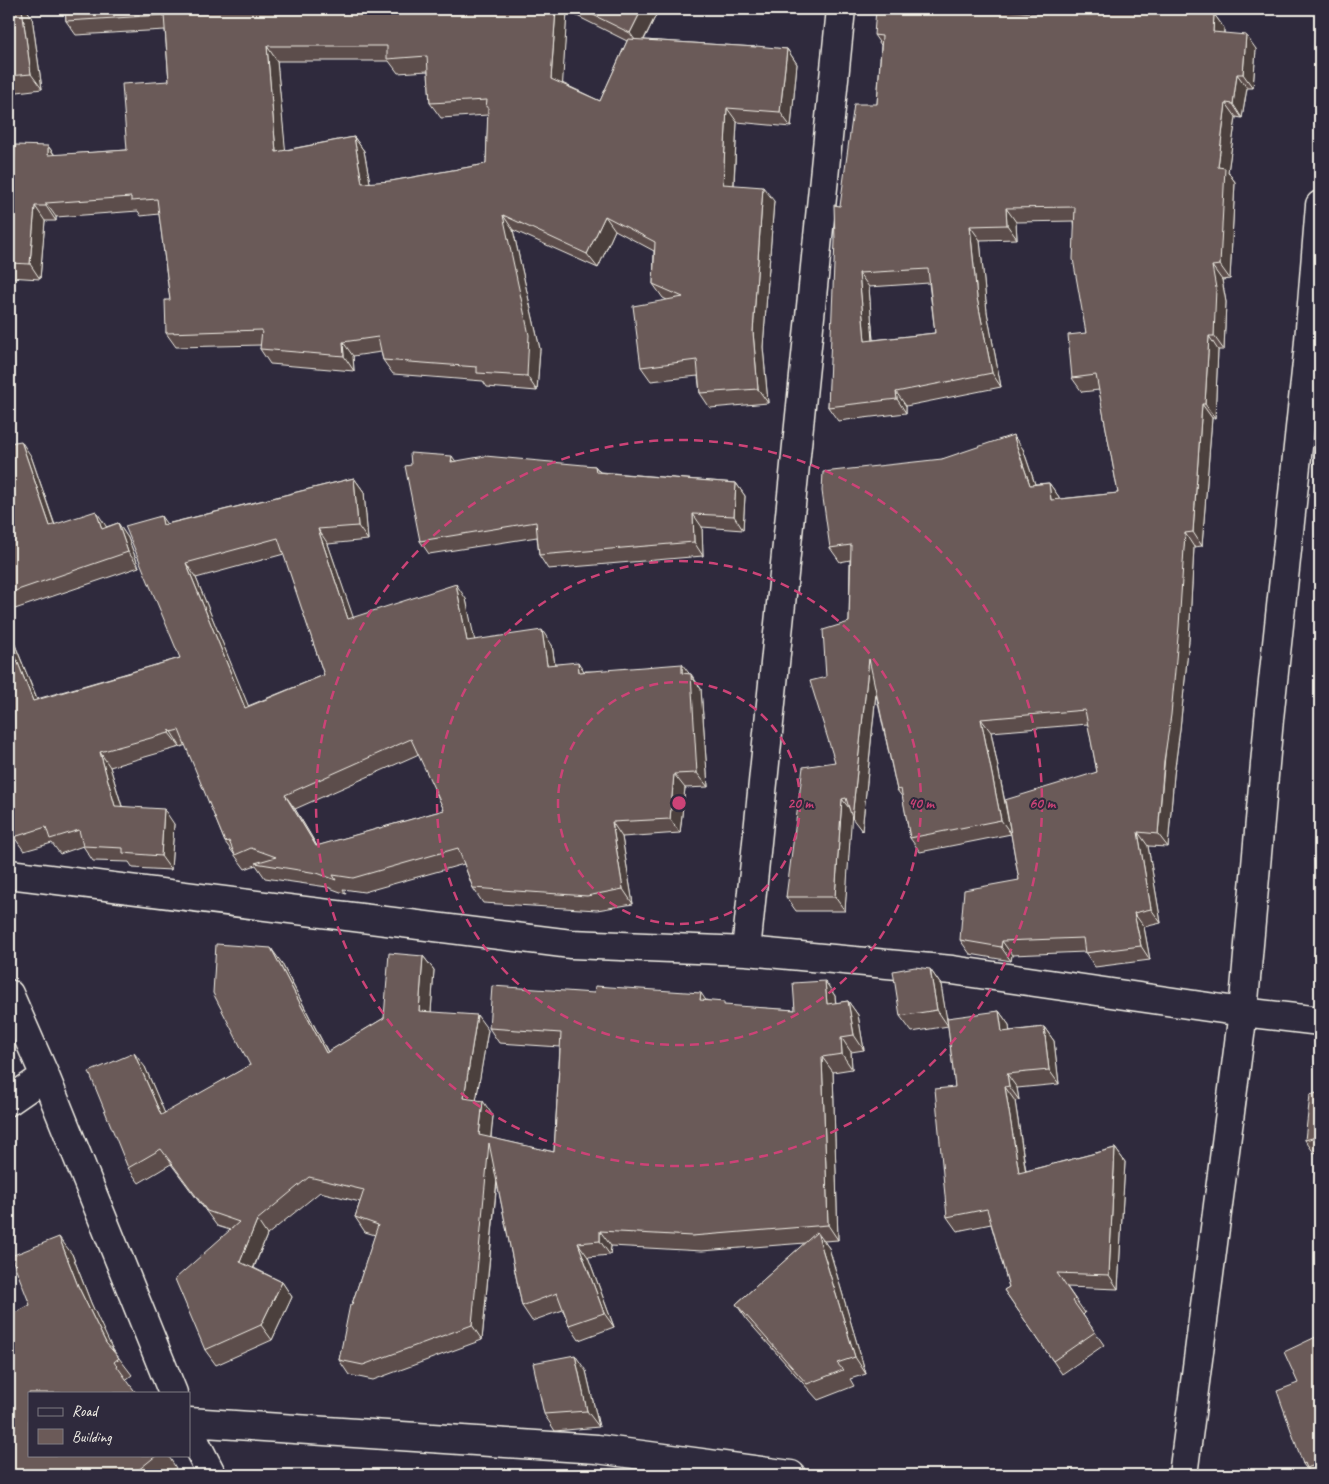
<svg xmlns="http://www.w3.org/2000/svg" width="1329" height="1484" font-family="Caveat,sans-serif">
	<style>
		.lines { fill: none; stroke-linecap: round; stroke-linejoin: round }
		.minor-casing { stroke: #f4f1e8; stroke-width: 31 }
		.tertiary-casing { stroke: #f4f1e8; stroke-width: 31 }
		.minor { stroke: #2f2a3d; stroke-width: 28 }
		.tertiary { stroke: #2f2a3d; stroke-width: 28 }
		.wall { fill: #5c4d4c; stroke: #f4f1e8; fill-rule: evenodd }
		.shaded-wall { fill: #4b3f3e; stroke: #f4f1e8 }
		.building { fill: #6b5a58; stroke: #f4f1e8; fill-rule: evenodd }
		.ring { fill: none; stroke: #cc4377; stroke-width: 2.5; stroke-dasharray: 9 6 }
		.centre { fill: #cc4377; stroke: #2f2a3d; stroke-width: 2.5 }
		.ring-label { font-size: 15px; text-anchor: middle; font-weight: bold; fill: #cc4377; stroke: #2f2a3d; stroke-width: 4; stroke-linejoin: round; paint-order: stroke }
	</style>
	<rect width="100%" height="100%" fill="#2f2a3d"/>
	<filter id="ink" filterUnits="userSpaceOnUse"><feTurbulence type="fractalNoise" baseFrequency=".02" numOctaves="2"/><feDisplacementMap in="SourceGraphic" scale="10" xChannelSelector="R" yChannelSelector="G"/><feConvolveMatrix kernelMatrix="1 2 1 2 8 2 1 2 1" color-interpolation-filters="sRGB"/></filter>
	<g filter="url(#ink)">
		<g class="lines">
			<defs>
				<path id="minor" d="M9,874l562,70 175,7 206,19 291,42 77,9
					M746,951l95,-942
					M9,994l36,82 128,317
					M9,1101l36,-25
					M189,1422l408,27 194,26
					M189,1430l23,45"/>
				<path id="tertiary" d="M1183,1475l60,-463 26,-293 39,-366 12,-148"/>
			</defs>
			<use href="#minor" class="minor-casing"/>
			<use href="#tertiary" class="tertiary-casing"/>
			<use href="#minor" class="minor"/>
			<use href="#tertiary" class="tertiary"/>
		</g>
		<path class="wall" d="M9,9h17l6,8 10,72 -33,4z
			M65,9h594l-15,31 143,9 10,15 -6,63 -54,-5 -3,63 40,16 -11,146 5,56 -58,5 -10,-15 -2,-17 -47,5 -10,-14 26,-67 -4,-2 -10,-14 1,-33 -39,-21 -17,38 -85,-38 27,119 -3,42 -50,-4 -4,-6 -90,-7 -10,-14 -2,-8 -28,4 1,15 -84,-7 -10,-15 1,-4 -85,2 -10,-14 4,-33 -11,-86 -18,2 -3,-5 -82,6v4h-11l-5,58 -31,-2v-97h5l34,-34 7,9 72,-5 42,-69 -4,-51 -89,5 -10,-14zM567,11l60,30 -27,60 -38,-18zM277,61h112l9,12 30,-2 2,32 11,15 47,-3 -2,49 -95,17 -21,2 -6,-32 -10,-14 -69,13z
			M1183,12l31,2 10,14v5l32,16 -3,39h-6l-5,30 -6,-1 -8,55 7,10 -5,97 -8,1 4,22 -2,48h-6l-3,68h-3l-10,128 -8,1 -5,93 -9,89 -6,46 -6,72 -20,-1 13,77 -17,4 6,33 -55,7 -10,-15 -73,3 -1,6 -41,-7 -10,-14 59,-60 -8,-46 -91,18 -10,-14 -7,-40 -6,-8 -21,-96 -14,137 -11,-16 -6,96h-49l-10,-14 49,-135 -9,-85 23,-55 1,-62 -10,2 -10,-14 112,-89 81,-10 12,35 14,-1 10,14v2l59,-6 -19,-103 -17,2 -10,-14 14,-45 -12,-112 -58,1 1,17 -37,1 7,72 14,75 -95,19v7l-68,8 -10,-14 12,-201 37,-102 4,-59 -7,-10 171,-21zM929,283l6,50 -62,7 -4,-53zM1088,724l9,48 -89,45 -17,-85z
			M9,443l22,13 24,69 51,1v1l12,-4 10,15 11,29 -130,44z
			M456,461l139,5 5,6 136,11 9,13 -2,34 -41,-3 1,29 -155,13 -9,-14 -2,-18 -108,17 -9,-13z
			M354,478l10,14 4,48 -40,4 25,74 113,-19 8,41 78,5 3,19 29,7 107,3 10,15 7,98 -23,1 -5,45 -58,4 11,67 -36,6 -114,-7 -10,-15 -9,-24 -100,28 -21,-3 3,5 -19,-7 -62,-9 -9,-13 -11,4 -20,-27 -39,-97 -5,2 -1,-1v1l-70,20 12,39 52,18 -3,46 -38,-2 -4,-6 -36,-1 -10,-15 -23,8 -8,-11 -28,8 -10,-14 -4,-12 -1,1v-196l28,69 143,-41 -14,-134zM284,554l40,121 -76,31 -52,-128zM419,754l25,56 -127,36 -22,-37z
			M423,956l11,14 -3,42 57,18 -12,70 17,16 -2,22 63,14 6,-105 -61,-4 -10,-15 217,-28 21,6 68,4 30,-29 10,15 1,7 12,-2 10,14 6,35 -13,2 1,17 -19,3 5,168 -14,1 5,7 37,126 -16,5 4,7 -36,14 -71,-80 -11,-16 69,-61 -103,8 -91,-5 -1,9 -22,2 26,70 -35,13 -10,-15 -6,-15 -31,11 -10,-15 -25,-124 -15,158 -109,40 -24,-5 -10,-15 13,-56 23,-69 -10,-3 -10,-15 5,-15 -40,-10 -53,43 -13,33 28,14 10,15 -20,43 -56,25 -11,-15 25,-120 -13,-4 -46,-62 -32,19 -11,-15 17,-101 20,47 85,-49 31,-103 47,90 56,-34z
			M930,969l11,16 6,37 52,-11 10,14v6l35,-4 10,14 5,43 -42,4 2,12 -4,1 11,70 89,-23 10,14 -7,127 -51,-2 18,26 -2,2 21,30 -42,29 -58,-84 5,-3 -18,-63 -34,7 -10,-14 8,-130 -7,-61 -36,6 -12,-16z
			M1320,1092v59l-6,2 -9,-13z
			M72,1254l19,49 17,38 6,10 5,7 13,17 -103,80h139l8,13 -9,7h-158l21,-170z
			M1320,1335v140h-9l-8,-11z
			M586,1371l13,56 -44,4 -11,-17z"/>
		<path class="shaded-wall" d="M22,9h4l6,8 10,72 -11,-15z
			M556,9h10l1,2 -5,82 -11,-14z
			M642,9h17l-19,38 -10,-14z
			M1214,14l10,14 -1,18 -10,-14z
			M1246,35l10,14 -3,39 -10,-14z
			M267,46l10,15 10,105 -11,-14z
			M787,49l10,15 -6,63 -11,-15z
			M1237,74l10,14 -5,30 -9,-14z
			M1226,103l10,14 -8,55 7,10 -5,97 -10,-14 -2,-98z
			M727,108l10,14 -4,77 -10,-15z
			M354,137l10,14 9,47 -11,-15z
			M48,146l10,14 -10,-5z
			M763,187l11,14 -11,146 5,56 -10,-14 -5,-57z
			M46,203l10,14v4l-10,-15z
			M35,206l10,15 -5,58 -10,-15z
			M1006,208l10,14 1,17 -10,-14z
			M503,215l10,15 27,119 -3,42 -10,-15z
			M605,216l10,14 -17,38 -11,-14z
			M970,226l10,14 7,72 14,75 -9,-14 -15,-75z
			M1212,266l10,14 4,22 -2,48 -10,-14z
			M859,273l10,14 5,68 -9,-14z
			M1209,336l9,14 -3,68 -10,-14z
			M343,342l10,14 1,15 -10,-15z
			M896,392l10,14v7l-9,-14z
			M1202,404l10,14 -10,128 -9,-14z
			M1013,435l10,14 17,50 -10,-14z
			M21,441l10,15 29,85 -10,-15z
			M452,456l9,13 -10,-7z
			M595,466l10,13 -9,-7z
			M354,478l10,14 4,48 -10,-14z
			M736,483l9,13 -2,34 -9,-14z
			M1049,483l10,14 1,17 -9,-14z
			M96,511l10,15 6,17 -10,-14z
			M693,514l9,13 1,29 -9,-14z
			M161,516l10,14 -8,-5z
			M118,523l10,15 11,29 -11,-15z
			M318,529l10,15 31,90 -11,-15z
			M1185,533l9,14 -5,93 -9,89 -6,46 -6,72 -10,-13z
			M186,563l10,15 59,144 -10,-14z
			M456,584l10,15 12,57 -11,-15z
			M9,630l34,85 -10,-14 -24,-61z
			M542,630l10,15 5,34 -10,-14z
			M869,659l9,14 -16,158 -10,-13z
			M578,662l10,15 -9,-5z
			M682,664l19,25 7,98 -11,-14 -15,-100z
			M981,719l10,13 20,102 -10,-14z
			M170,730l10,16v1l-11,-14z
			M100,752l10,15 16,53 -11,-14z
			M674,774l11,14 -5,45 -10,-14z
			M285,795l10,14 31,52 -10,-15z
			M842,799l10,13 -7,99 -10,-14z
			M164,809l10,15 -3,46 -10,-14z
			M612,822l10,15 11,67 -10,-15z
			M1138,832l10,14 13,77 -10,-14z
			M1134,913l10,14 6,33 -9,-14z
			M1002,941l10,14 -1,6 -10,-14z
			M271,948l10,14 55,106 -10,-15z
			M423,956l11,14 -4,56 -11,-15z
			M930,969l11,16 7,41 -11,-16z
			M825,981l10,15 2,23 -10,-15z
			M701,993l10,15 -11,-8z
			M848,1001l10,14 6,35 -10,-15z
			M999,1011l10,14 2,21 -9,-14z
			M477,1015l11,15 -14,83 -10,-15z
			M1044,1027l10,14 5,43 -10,-14z
			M841,1037l10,15 1,17 -10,-15z
			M134,1053l11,14 27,63 -11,-15z
			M822,1057l11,15 5,168 -10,-15z
			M1007,1074l10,14 2,12 -10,-14z
			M1005,1087l10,14 13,86 -9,-14z
			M483,1101l10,15 -3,28 9,13 -17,183 -10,-15 7,-190z
			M1115,1148l10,14 -7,127 -9,-14z
			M257,1220l10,15 -17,41 -10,-14z
			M600,1231l11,15 -1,9 -10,-14z
			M817,1232l12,16 37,126 -11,-17z
			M59,1237l13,17 19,49 27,58 -12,-18 -10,-20 -18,-37z
			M578,1243l10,14 26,70 -10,-14z
			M282,1282l10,15 -20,43 -11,-15z
			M575,1355l11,16 13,56 -12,-16z"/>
		<path class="building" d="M9,9h13l9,65 -22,2z
			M65,9h491l-5,70 49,22 28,-62 128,8v-1l31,3 -7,63 -53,-4 -4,76 40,3 -10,145 5,57 -58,4 -3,-33 -56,7 -8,-61 50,-9 -30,-13 2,-42 -50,-26 -18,38 -84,-39 26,120 -2,41 -50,-3v-6l-94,-7 -5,-23 -35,5 1,14 -84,-7 2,-19 -96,3 -1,-33h5l-13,-101 -26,2v-4l-85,6v3h-11l-5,58 -21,-1v-83h5l1,-35 33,1v9l79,-5 -5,-66 47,-3 -5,-66 -98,6zM267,46h120v13l40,-3 3,47 57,-3 -1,7h2l-2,57 -95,17 -29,2 -8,-46 -78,15z
			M581,9h61l-12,24z
			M876,9h119l50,5 1,-5h121l15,1v2l32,2 -1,18 33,3 -3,39h-6l-4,30 -7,-1 -8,64 7,1 -5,97 -8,1 4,22 -2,48h-5l-4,68h-3l-9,128 -8,1 -6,93 -8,89 -7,46 -6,73 -20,-2 13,77 -17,4 7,33 -56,7 -2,-15 -81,3 -1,6 -41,-7 4,-50 55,-10 -14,-80 92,-28 -12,-62 -104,9 20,101 -91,18 -9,-49 -4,1 -28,-131 -17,159 -6,-20 -4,1 -7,98h-49l17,-130 32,-5 -25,-81 16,-4 -3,-47 26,-8 2,-77 -21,3 -8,-57 1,-19 119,-13 71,-24 17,50 19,-2 2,17 67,-7 -22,-118 -24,3 -4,-43 18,-2 -13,-74 2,-52 -69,1 1,17 -37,1 7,72 15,75 -96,19 1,7 -69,8 7,-166 -1,-36 6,1 14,-102h23l5,-68 -8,-1zM928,269l7,64 -70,8 -6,-68z
			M21,441l29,85 46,-15 6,18 16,-6 10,29 -119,41v-150z
			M410,453l42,3 -1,6 34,-6 110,10 1,6 140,11 -2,33 -41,-2 1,28 -155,13 -3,-33 -116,19 -15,-75 6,-1z
			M354,478l4,48 -40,3 30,90 108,-35 11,57 75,-11 5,35 31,-3 1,10 103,-8v9l9,1 6,99 -23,1 -4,45 -58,3 11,67 -36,7 -114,-8 -15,-40 -105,30 -20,-3 3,5 -19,-7 -62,-10 21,-6 -25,-9 -16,7 -6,-14 -4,1 -46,-112 -8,2 -1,-2 -1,3 -69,19 15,54 49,3 -3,47 -38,-3v-5l-40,-2 -4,-16 -29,9 -4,-12 -32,10 -5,-16v-181l24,61 147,-43 -55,-132 36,-10 2,9zM278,538l46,137 -79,33 -59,-145zM411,739l33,71 -128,36 -31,-51z
			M216,944l55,4 55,105 58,-35 5,-65 34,3 -4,55 58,4 -13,83 19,3 -4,34 75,17 7,-119 -72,-5 3,-42 102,7 1,-7 106,7 -1,7 24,2v3l71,5 -2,-27 32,-2 2,23 21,-3 6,34 -13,2 1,17 -20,3 6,168 -136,11 -92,-5v10l-22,2 26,70 -35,12 -12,-32 -35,13 -33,-163 -17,182 -109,40 -24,-5 11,-55 2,-1 26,-79 -23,-8 9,-27 -55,-13 -52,43 -17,42 42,20 -21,43 -56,25 -30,-71 64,-57 -32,-11 -46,-62 -33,19 -39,-96 45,-19 27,62 89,-50 -37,-72z
			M915,967l15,2 7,41 -37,6 -7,-45z
			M999,1011l3,21 42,-5 5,43 -42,4 2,12 -4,1 14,86 96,-25 -6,127 -52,-2 18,26 -2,2 22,31 -42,29 -49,-71 5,-3 -22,-78 -40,8 -12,-128 20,-2 -8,-69z
			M1320,1092v44l-15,4 5,-45z
			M817,1232l38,125 -18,6 6,7 -36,14 -71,-80z
			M59,1237l19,49 18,37 10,20 13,15 -5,4 22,31h-107v62h128l-25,20h-123v-159l21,-11 -19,-49z
			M1320,1302v12l-3,-11z
			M1320,1335v128l-13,5 -2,-5 -2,1 -26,-73 21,-8 -14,-31z
			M575,1355l12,56 -43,3 -11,-51z
			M283,1471l76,3v1h-95v-1z
			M616,1472v3h-13z"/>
	</g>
	<g class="ring">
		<circle cx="679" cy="803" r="121"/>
		<circle cx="679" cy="803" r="242"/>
		<circle cx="679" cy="803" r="363"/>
	</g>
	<circle cx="679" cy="803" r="8" class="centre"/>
	<g class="ring-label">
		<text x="800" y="808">20 m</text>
		<text x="921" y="808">40 m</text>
		<text x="1042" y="808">60 m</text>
	</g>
	<rect width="1329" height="1484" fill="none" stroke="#2f2a3d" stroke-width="30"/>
	<rect x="15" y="15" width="1299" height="1454" fill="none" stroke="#f4f1e8" stroke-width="2" filter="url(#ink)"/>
	<rect x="28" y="1392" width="162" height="65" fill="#2f2a3d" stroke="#7e7a81"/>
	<rect x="38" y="1408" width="25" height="8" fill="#2f2a3d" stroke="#7e7a81"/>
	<text x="72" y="1416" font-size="15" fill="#f4f1e8">Road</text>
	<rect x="38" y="1429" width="25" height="15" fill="#6b5a58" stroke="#7e7a81"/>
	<text x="72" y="1442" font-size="15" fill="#f4f1e8">Building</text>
</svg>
